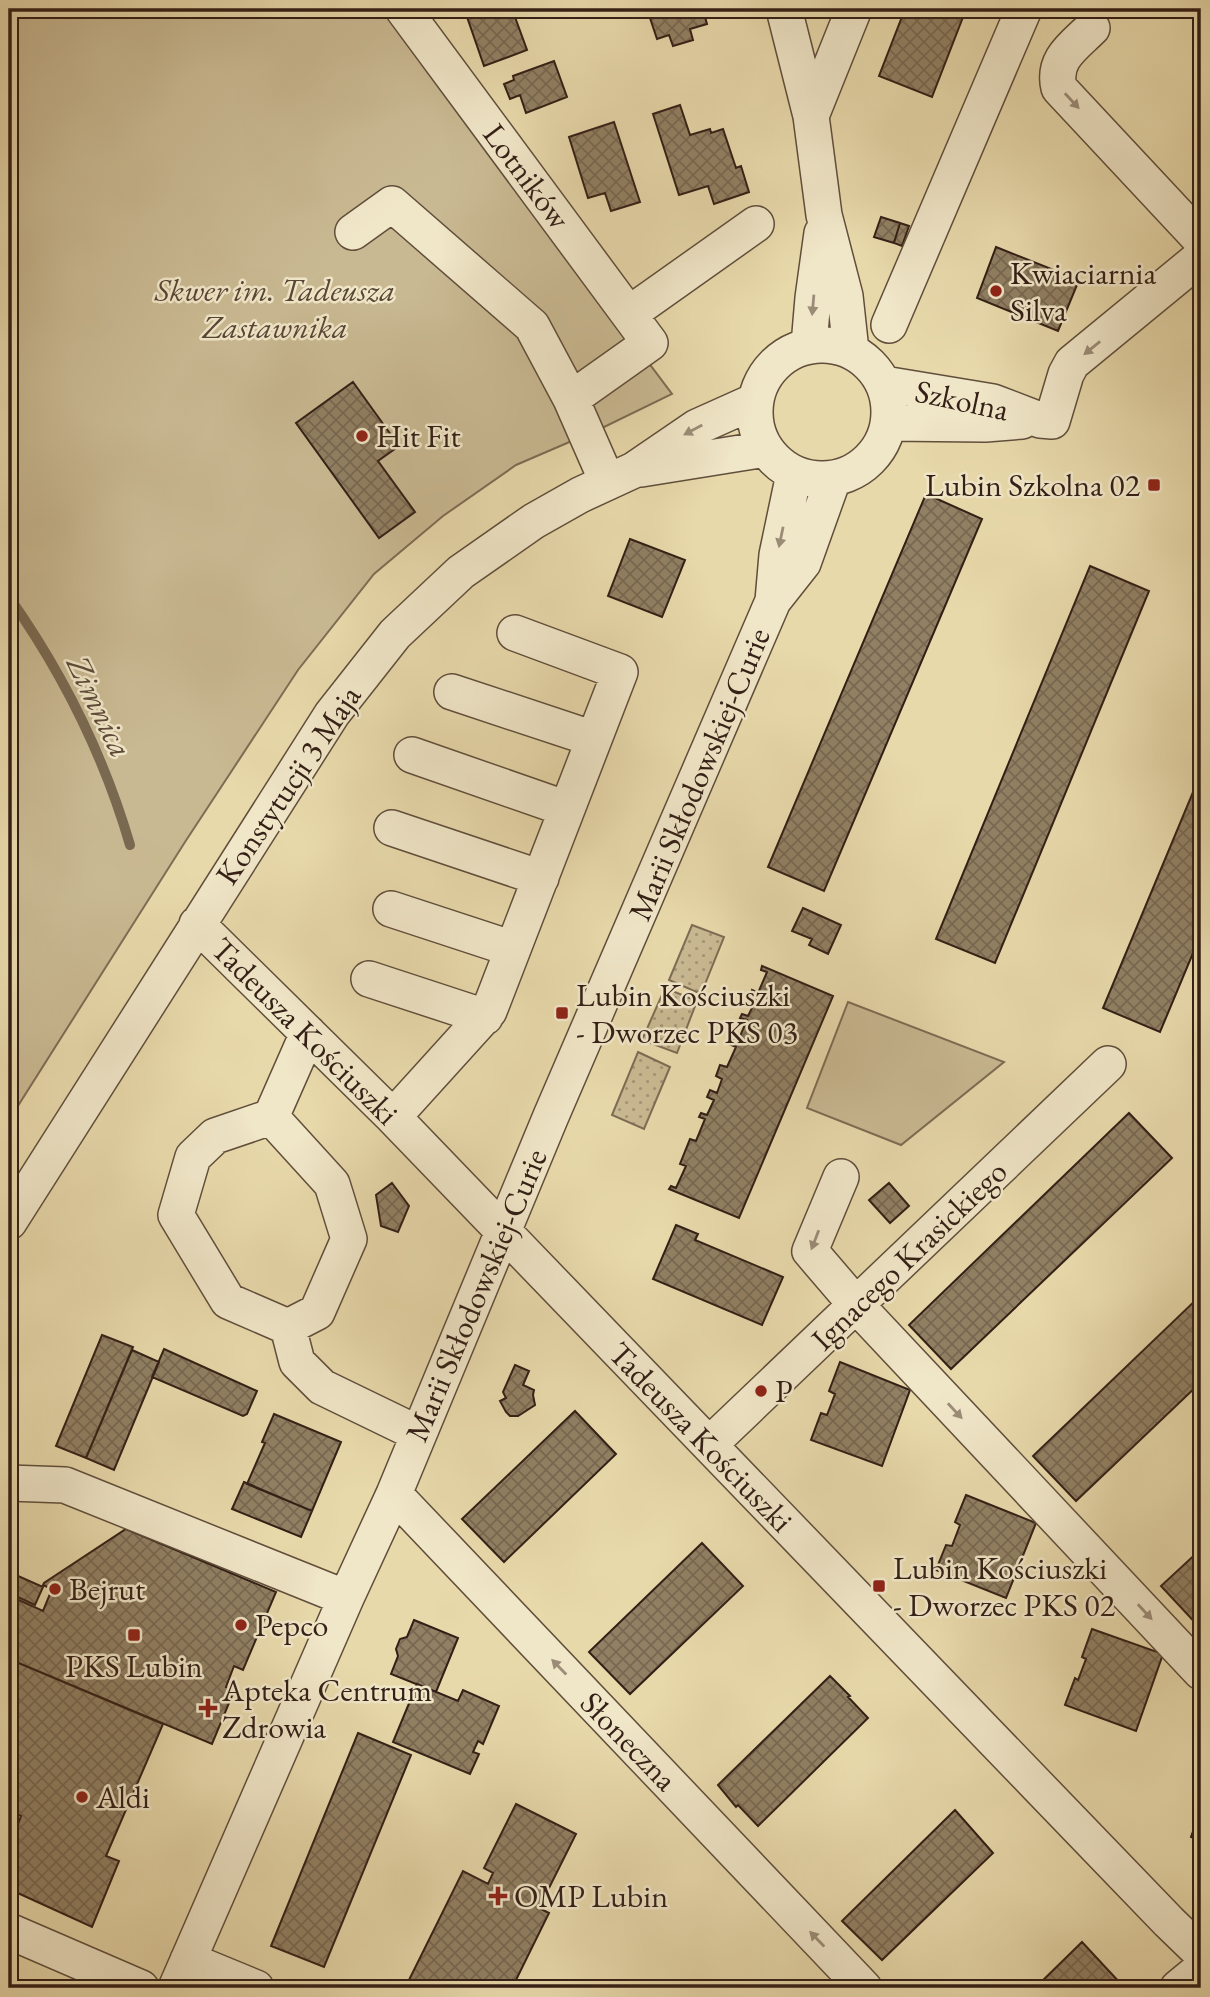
<svg xmlns="http://www.w3.org/2000/svg" width="1210" height="1997" font-family="'EB Garamond',serif">
	<style>
		.grass { fill: url(#grass-dots); stroke: #7e6c54; stroke-width: 2 }
		.park { fill: #c9b992; stroke: #7e6c54; stroke-width: 2 }
		.lines { fill: none; stroke-linecap: round; stroke-linejoin: round }
		.stream { stroke: #7a6951; stroke-width: 10 }
		.building { fill: url(#building-cross-hatch); stroke: #331f16; stroke-width: 2 }
		.minor-casing { stroke: #604e3b; stroke-width: 38 }
		.minor { stroke: #f0e6c8; stroke-width: 35 }
		.oneway { fill: #9b8c78 }
		.poi-dot { fill: #8f2418; stroke: #f0e6c8; stroke-width: 2.5 }
		.labels { text-anchor: middle; dominant-baseline: central; stroke-width: 5; stroke-linejoin: round; paint-order: stroke }
		.street-label { font-size: 32px; fill: #331f16; stroke: #f0e6c8 }
		.poi-label { font-size: 32px; fill: #331f16; stroke: #f0e6c8; text-anchor: start }
		.park-label { font-size: 32px; font-style: italic; fill: #584635; stroke: #f0e6c8 }
		.water-label { font-size: 33px; font-style: italic; fill: #5d4a38; stroke: #f0e6c8 }
	</style>
	<defs>
		<pattern id="grass-dots" width="8" height="8" patternUnits="userSpaceOnUse" patternTransform="scale(1.75)"><rect width="8" height="8" fill="#c9b992"/><path d="M2 2h.1M6 6h.1" fill="none" stroke="#a49676" stroke-width="1.8" stroke-linecap="round"/></pattern>
		<pattern id="building-cross-hatch" width="8" height="8" patternUnits="userSpaceOnUse" patternTransform="scale(1.75)"><rect width="8" height="8" fill="#918063"/><path d="M0 0l8 8M0 8l8-8" fill="none" stroke="#776851"/></pattern>
	</defs>
	<rect width="100%" height="100%" fill="#e8d9ab"/>
	<filter id="stains"><feTurbulence type="fractalNoise" baseFrequency=".00286" numOctaves="4"/><feColorMatrix values="0 0 0 0 .2 0 0 0 0 .09 0 0 0 0 .02 0 0 0 .5 -.17"/></filter>
	<radialGradient id="worn" r=".72"><stop offset=".6" stop-color="#630" stop-opacity="0"/><stop offset="1" stop-color="#630" stop-opacity=".3"/></radialGradient>
	<path class="grass" d="M692,925l32,12 -23,57 -32,-14z
		M665,988l32,13 -20,52 -35,-13z
		M638,1052l32,15 -26,62 -32,-14z"/>
	<path class="park" d="M9,9h374l289,385 -70,34 -86,37 -73,51 -69,58 -76,96 -113,172 -176,278z
		M848,1002l156,60 -103,83 -94,-37z"/>
	<g class="lines">
		<path class="stream" d="M9,597c53,75 95,159 121,248"/>
	</g>
	<path class="building" d="M479,9h33l15,41 -43,16 -18,-52z
		M593,9h36l1,2 -14,4 -2,-4 -18,6z
		M647,9h56l4,15 -17,5 3,11 -20,6 -4,-11 -12,4z
		M905,9h37l21,8 -31,80 -53,-21z
		M554,61l13,36 -41,16 -6,-18 -10,4 -6,-15 10,-4 -1,-4z
		M680,105l10,30 20,-6 1,4 12,-4 13,39 5,-2 8,26 -35,12 -6,-18 -29,9 -26,-81z
		M614,122l26,80 -29,9 -6,-18 -17,5 -19,-61z
		M881,217l19,6 -6,20 -20,-6z
		M900,223l9,3 -7,20 -8,-3z
		M996,247l83,33 -21,51 -81,-33z
		M353,382l46,64 -21,15 37,51 -36,26 -83,-115z
		M926,494l56,25 -158,372 -56,-24z
		M630,539l55,21 -23,57 -54,-21z
		M1090,566l59,25 -154,372 -59,-24z
		M1201,773v161l-41,98 -57,-24z
		M803,908l38,17 -13,29 -19,-9 3,-6 -20,-8z
		M762,966l71,30 -94,222 -70,-29 2,-3 5,2 10,-22 -6,-2 10,-25 6,2 9,-22 -6,-2 2,-4 6,2 7,-15 -7,-3 3,-7 7,3 5,-14 -6,-3 4,-11 7,2 9,-20 -7,-3 3,-6 6,3 9,-21 -7,-2 2,-4 6,2 5,-10 -6,-3 5,-13 6,3 9,-21 -6,-2z
		M1129,1113l43,45 -221,211 -42,-44z
		M392,1183l17,23 -11,26 -17,-6 -5,-31z
		M889,1183l20,23 -19,17 -21,-23z
		M676,1225l22,9 -3,6 88,37 -21,48 -109,-46z
		M1201,1295v87l-125,119 -43,-45z
		M102,1335l31,12 -47,111 -30,-12z
		M164,1349l93,42 -10,23 -4,2 -91,-39z
		M132,1350l27,12 -45,108 -28,-12z
		M840,1362l70,28 -28,76 -71,-26 10,-27 6,2 8,-21 -6,-3z
		M515,1365l14,6 -6,14 11,5 -1,5 2,10 -17,11h-8l-4,-4 -6,-11 6,-3 -3,-6z
		M575,1411l41,43 -112,108 -42,-43z
		M274,1414l67,28 -29,69 -65,-27 18,-41 -3,-1z
		M244,1482l68,29 -11,26 -69,-28z
		M966,1495l70,28 -30,75 -70,-28 10,-25 6,1 8,-21 -5,-3z
		M126,1529l150,63 -33,78 -9,-4 -8,21 8,4 -22,53 -203,-85 1,-63 33,15 9,-22 -9,-4 1,-2z
		M702,1543l41,43 -113,108 -41,-42z
		M1201,1549v80l-40,-43z
		M9,1572l34,15 -8,18 -26,-12z
		M414,1620l44,18 -22,54 -45,-18 7,-18 -2,-7 4,-10 7,-2z
		M1092,1629l71,25 -27,77 -71,-26 10,-27 3,2 8,-21 -4,-2z
		M14,1661l149,63 -57,132 13,5 -27,66 -83,-38v-41l12,-32 -12,-5v-51l8,-20 -8,-4v-64z
		M830,1676l20,20 -2,1 20,21 -110,108 -20,-21 -2,2 -18,-22z
		M417,1684l41,17 5,-11 36,16 -16,38 -5,-3 -5,11 6,2 -9,20 -77,-32z
		M358,1733l53,22 -87,212 -53,-21z
		M516,1804l60,30 -37,74 10,5 -35,71 4,4h-113l58,-117 25,13 5,-11 -9,-5z
		M1201,1809v32l-10,-4z
		M955,1810l38,43 -111,107 -40,-39z
		M1082,1942l40,43 -2,2 -85,1z"/>
	<g class="lines">
		<defs>
			<path id="minor" d="M403,9l247,334 -79,56
				M784,9l27,107 13,99 21,81 6,55
				M1092,28c-18,18 -40,31 -33,60l142,152
				M811,116l43,-107
				M353,232l39,-28 140,122 39,73 36,82
				M629,314l127,-90
				M889,325l135,-316
				M755 412a67 67 0 1 1 134 0a67 67 0 1 1-134 0Z
				M809,345l4,-47 9,-65
				M884,384l109,18 47,18 12,1 14,-47 6,-11 129,-106
				M889,423l96,1 37,-3
				M641,469l124,-20
				M773,601l4,-46 17,-81
				M452,692l142,47
				M412,755l155,54
				M392,828l149,50
				M391,909l122,40
				M197,924l196,193 776,805 32,31
				M369,979l116,38
				M271,1117l61,67 17,55 -32,73 -29,15 -60,-26 -52,-86 17,-58 22,-21 56,-19 37,-84
				M393,1117l96,-106 131,-339 -105,-39
				M841,1177l-31,74 47,55 344,366
				M9,1222l323,-508 63,-80 66,-62 73,-51 46,-26 54,-25 63,-43 58,-26
				M288,1327l9,35 25,25 97,47
				M710,1444l398,-380
				M9,1483l56,2 281,113
				M394,1494l470,494
				M9,1931l132,57
				M188,1960l68,28
				M176,1988l170,-390 48,-104 157,-378 222,-515 30,-38 30,-84
				M1178,1988l23,-19"/>
		</defs>
		<use href="#minor" class="minor-casing"/>
		<use href="#minor" class="minor"/>
	</g>
	<defs><path id="oneway-solid" d="M-6-.8H1V-3.2L6.5 0L1 3.2V.8H-6Z" transform="scale(1.75)"/></defs>
	<g class="oneway">
		<use href="#oneway-solid" transform="translate(1072 101) rotate(47)"/>
		<use href="#oneway-solid" transform="translate(813 305) rotate(95)"/>
		<use href="#oneway-solid" transform="translate(1092 348) rotate(141)"/>
		<use href="#oneway-solid" transform="translate(693 430) rotate(152)"/>
		<use href="#oneway-solid" transform="translate(781 537) rotate(102)"/>
		<use href="#oneway-solid" transform="translate(815 1240) rotate(111)"/>
		<use href="#oneway-solid" transform="translate(955 1411) rotate(47)"/>
		<use href="#oneway-solid" transform="translate(1145 1612) rotate(47)"/>
		<use href="#oneway-solid" transform="translate(559 1667) rotate(-134)"/>
		<use href="#oneway-solid" transform="translate(817 1939) rotate(-134)"/>
	</g>
	<g class="poi-dot">
		<circle cx="996" cy="291" r="7"/>
		<circle cx="362" cy="436" r="7"/>
		<rect x="1147" y="478" width="14" height="14" rx="3.5"/>
		<rect x="555" y="1006" width="14" height="14" rx="3.5"/>
		<circle cx="761" cy="1391" r="7"/>
		<rect x="872" y="1579" width="14" height="14" rx="3.5"/>
		<circle cx="55" cy="1589" r="7"/>
		<circle cx="241" cy="1625" r="7"/>
		<rect x="127" y="1628" width="14" height="14" rx="3.5"/>
		<path d="M204.5 1697.5h7v7h7v7h-7v7h-7v-7h-7v-7h7z"/>
		<circle cx="82" cy="1797" r="7"/>
		<path d="M494.5 1885.5h7v7h7v7h-7v7h-7v-7h-7v-7h7z"/>
	</g>
	<g class="labels">
		<g class="street-label">
			<text transform="translate(527 176) rotate(53)">Lotników</text>
			<text transform="translate(962 400) rotate(12)">Szkolna</text>
			<text transform="translate(699 774) rotate(-67)">Marii Skłodowskiej-Curie</text>
			<text transform="translate(288 785) rotate(-56)">Konstytucji 3 Maja</text>
			<text transform="translate(305 1031) rotate(45)">Tadeusza Kościuszki</text>
			<text transform="translate(909 1255) rotate(-44)">Ignacego Krasickiego</text>
			<text transform="translate(476 1295) rotate(-67)">Marii Skłodowskiej-Curie</text>
			<text transform="translate(701 1437) rotate(46)">Tadeusza Kościuszki</text>
			<text transform="translate(629 1741) rotate(46)">Słoneczna</text>
		</g>
		<g class="poi-label">
			<text x="1010" y="273">Kwiaciarnia<tspan x="1010" dy="37">Silva</tspan></text>
			<text x="376" y="436">Hit Fit</text>
			<text x="1140" y="485" text-anchor="end">Lubin Szkolna 02</text>
			<text x="576" y="995">Lubin Kościuszki<tspan x="576" dy="37">- Dworzec PKS 03</tspan></text>
			<text x="775" y="1391">P</text>
			<text x="893" y="1568">Lubin Kościuszki<tspan x="893" dy="37">- Dworzec PKS 02</tspan></text>
			<text x="69" y="1589">Bejrut</text>
			<text x="255" y="1625">Pepco</text>
			<text x="134" y="1666" text-anchor="middle">PKS Lubin</text>
			<text x="222" y="1690">Apteka Centrum<tspan x="222" dy="37">Zdrowia</tspan></text>
			<text x="96" y="1797">Aldi</text>
			<text x="514" y="1896">OMP Lubin</text>
		</g>
		<g class="park-label">
			<text x="275" y="290">Skwer im. Tadeusza<tspan x="275" dy="37">Zastawnika</tspan></text>
		</g>
		<g class="water-label">
			<text transform="translate(100 706) rotate(64)">Zimnica</text>
		</g>
	</g>
	<rect width="1210" height="1997" fill="none" stroke="#e8d9ab" stroke-width="35"/>
	<rect x="10" y="10" width="1189" height="1976" fill="none" stroke="#331f16" stroke-width="3.5"/>
	<rect x="18" y="18" width="1175" height="1962" fill="none" stroke="#331f16" stroke-width="2"/>
	<rect width="100%" height="100%" filter="url(#stains)"/>
	<rect width="100%" height="100%" fill="url(#worn)"/>
</svg>
